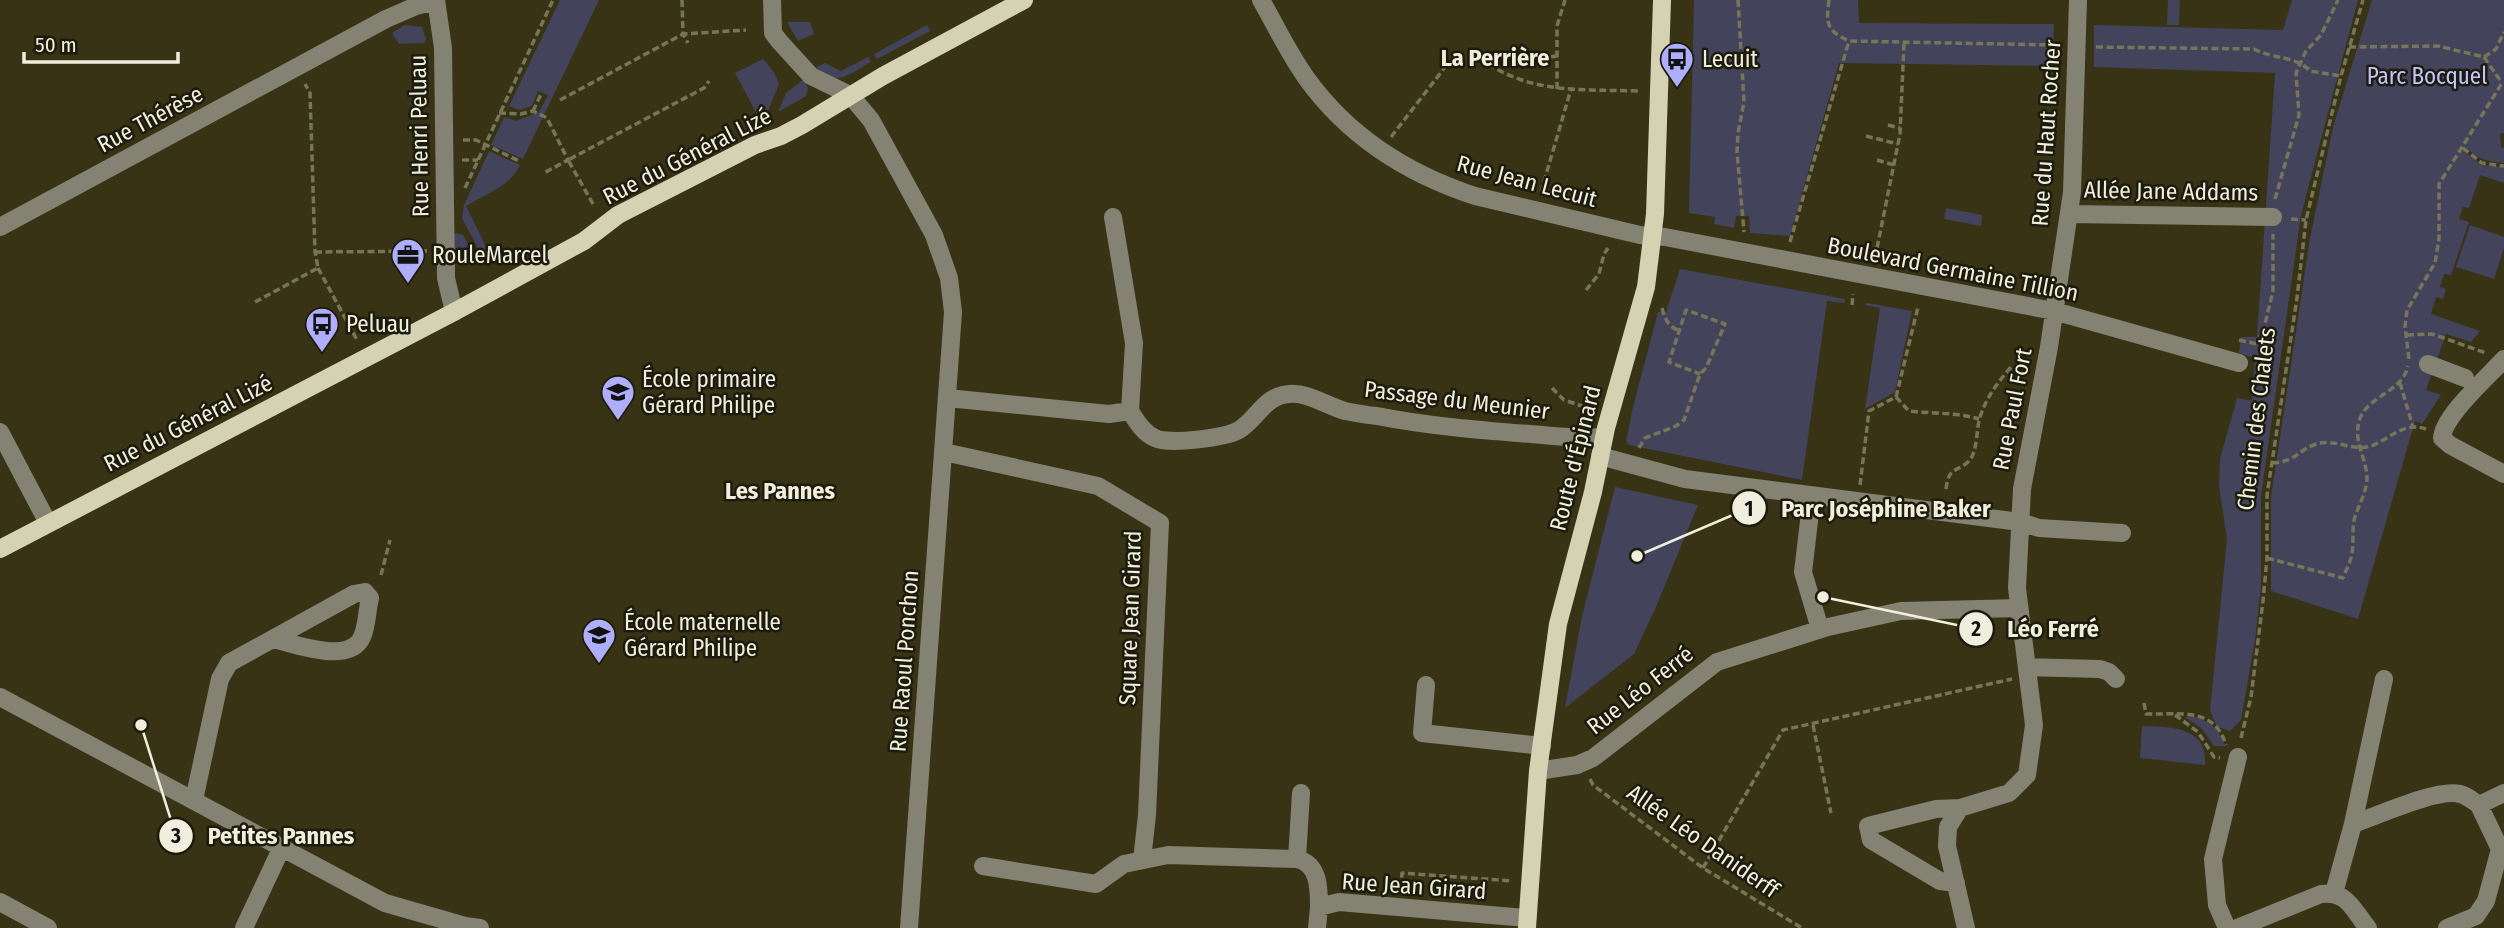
<svg xmlns="http://www.w3.org/2000/svg" width="2504" height="928" font-family="'Fira Sans Condensed',sans-serif">
	<style>
		.green { fill: #43435c }
		.lines { fill: none; stroke-linecap: round; stroke-linejoin: round }
		.path { stroke: #777459; stroke-width: 3.5; stroke-dasharray: 7 3.5; stroke-linecap: butt }
		.minor { stroke: #848273; stroke-width: 18 }
		.major { stroke: #d5d2b3; stroke-width: 18 }
		.labels { text-anchor: middle; dominant-baseline: central; stroke-width: 5; stroke-linejoin: round; paint-order: stroke }
		.poi-label { font-size: 23px; fill: #f0eedc; stroke: #1c1b0d; text-anchor: start }
		.park-label { font-size: 23px; fill: #c3c3fd; stroke: #1c1b0d }
		.street-label { font-size: 23px; fill: #f0eedc; stroke: #1c1b0d }
		.neighbourhood-label { font-size: 24px; font-weight: bold; fill: #f0eedc; stroke: #1c1b0d }
		.leader { fill: none; stroke: #f0eedc; stroke-width: 2.5 }
		.callout-dot { fill: #f0eedc; stroke: #1c1b0d; stroke-width: 2.5 }
		.mark-label { font-size: 21px; text-anchor: middle; font-weight: bold; fill: #111 }
		.callout-label { font-size: 24px; text-anchor: middle; font-weight: bold; fill: #f0eedc; stroke: #1c1b0d; stroke-width: 5; stroke-linejoin: round; paint-order: stroke }
	</style>
	<rect width="100%" height="100%" fill="#373314"/>
	<path class="green" d="M560,0h39l-76,159 -32,-14 13,-28 12,4 23,-9 9,-17 -10,-4 -6,15 -13,4 -10,-4z
		M1694,0h164l1,23 195,1 -2,42 -213,-3 -49,173 -40,-3 -1,-17h-13l-2,12 -20,-4 1,-7 -26,-4z
		M2168,0h12l-1,25h-12z
		M2292,0h66l-57,215 -40,281v91l-6,53 -14,80 -11,11 -13,-4 -7,-17 17,-171 -8,-53 1,-27 17,-61 15,3 3,-43 -16,-5 2,-16h16l18,-264 -181,-6v-42l189,5z
		M2372,0h132v133l-4,1 1,13 3,1v15c-14,-1 -26,-3 -36,-14l-3,3 17,13 22,2v16l-24,-8 -11,33 -6,-1 -4,12 10,3 -18,53 -7,-1 -4,13 6,2 -3,10 -7,-2 -5,17 49,17 -9,11 -25,-8 -20,56 15,5 -19,29 -7,-3 -57,198 -87,-28v-94l39,-259 23,-111z
		M787,22h23l4,12 -16,7z
		M405,25l17,2 4,12 -2,4 -25,1 -7,-11z
		M927,25l3,6 -53,28 -3,-5z
		M868,57l3,5c-23,12 -34,27 -55,5l9,-4 16,8z
		M763,59l11,13 5,12 -11,27 -9,7 -24,-45z
		M804,79l4,9 -2,8 -28,16 8,-19z
		M489,151l31,14c-10,22 -35,29 -54,41l26,53 -11,-5 -19,-36 2,-13z
		M1946,208l36,7 -1,11 -37,-7z
		M2470,225l34,12v11l-10,31 -38,-12z
		M456,233l7,2 12,22 -13,7 -11,-8v-20z
		M1680,269l165,30 -1,4 -17,-2 -25,179 -173,-35 -3,-4 7,-34 25,-95h8z
		M1867,303l45,8 -17,81 -30,17 15,-101 -15,-3z
		M1615,487l83,18 -42,102 -22,47 -69,54 17,-92z
		M2188,716c20,3 30,11 37,30h-11l-12,-17 -17,-12z
		M2142,726c28,1 66,0 63,39l-65,-7z"/>
	<g class="lines">
		<path class="path" d="M682,0l1,34 63,-4
			M1738,0l6,102 -6,31 -1,19 7,80
			M1829,0c-3,24 -3,30 20,41l204,4
			M2096,47l158,2c18,10 43,7 56,22l31,5
			M2349,47l89,-1 46,11 12,-8 8,-17
			M1521,53l9,6 27,-3
			M2484,57l18,26
			M1480,58c49,37 101,31 160,33
			M1557,89v-63l8,-26
			M560,100l123,-66 5,9
			M533,111l9,-19
			M499,113l22,1 12,-3 14,7 21,42 -24,13
			M1888,125l12,3
			M1866,136l32,8
			M1391,137l58,-75
			M463,140h13l45,22
			M2463,148l19,15 22,3
			M462,160h16
			M1877,160l17,5
			M465,188l88,-188
			M1541,192l30,-103
			M2275,199l24,-84 -3,-42 10,-22 15,-16 17,-35
			M593,204l-25,-44 136,-72 5,-7
			M2291,219l15,1
			M1790,242l59,-201
			M315,252l113,-1
			M1875,258l25,-124 4,-91
			M318,268l39,72
			M1586,290l13,-16 5,-20 4,-6
			M255,302l63,-34 -3,-16 -5,-159 -5,-9
			M1852,305l1,-11
			M1662,308c3,12 7,19 18,23
			M2407,335l25,-1 54,19
			M2239,340l18,4 4,-4 12,-49v-57
			M2409,359l-4,-32 2,-17 28,-47 4,-24v-55l63,-101
			M2400,383l13,44
			M1552,388l12,12 18,6 10,8
			M1896,397l13,14c24,3 47,1 70,8
			M1639,448l6,-10 31,-12 8,-6 16,-46 6,-6 19,-44 -39,-14 -17,52 31,12
			M2272,463c26,-2 24,-12 44,-19 18,-6 38,8 55,2 19,-7 33,-25 55,-17
			M1860,485l9,-74 27,-14 22,-90
			M1946,489c3,-24 11,-16 23,-28 9,-10 7,-32 11,-44 7,-21 18,-35 32,-51
			M2267,558l76,20c3,-8 8,-17 9,-25 2,-11 0,-22 2,-33 4,-14 12,-26 13,-41 0,-21 -14,-36 -8,-58 7,-25 43,-28 49,-55
			M381,575l9,-35
			M2144,703l2,11c33,1 68,-8 80,31
			M2175,715l23,17 16,25 6,1
			M1813,725l18,88
			M2241,738l10,-41 12,-96 4,-43v-63l30,-197 9,-78 35,-144 22,-76
			M1590,779l3,6 110,83 99,60
			M1703,868l80,-138 229,-51
			M1401,888l1,-15 110,8"/>
		<path class="minor" d="M436,0l7,48 3,230 8,34
			M772,0l1,33 7,9 31,34 39,19 21,25 63,115 15,43 4,34 -44,616
			M1261,0c15,26 28,54 46,79 42,58 101,95 168,117l165,39 25,2 389,74 185,52
			M2069,214l204,3
			M1113,217l21,126 -4,68
			M0,227l386,-208 30,-13 20,-5
			M2504,359c-15,17 -61,57 -62,79l8,7 54,29
			M2428,364l37,14
			M947,398l162,16 21,-3
			M1130,411c6,9 13,22 25,27 13,7 70,0 84,-8 19,-12 25,-34 50,-36 19,-2 38,12 56,17 10,2 21,4 32,5 66,13 134,16 202,22l25,-1
			M0,432l48,91
			M944,452l154,34 62,37 -13,292 -5,45
			M1600,456l85,23 335,43 19,6 83,5
			M1812,496l-9,76 17,57
			M2027,667l73,2 9,3 7,7
			M1426,685l-4,48 120,13
			M0,697l385,206 80,23 15,2
			M1538,771l39,-6 16,-7 124,-96 111,-35 73,-16 118,-3
			M194,800l26,-121 9,-16 125,-69 11,-2 5,6c-3,12 -3,29 -8,39 -12,28 -67,7 -89,2
			M2353,824c24,-8 84,-36 107,-30 8,2 13,7 19,11
			M2500,849l-21,-44 25,-12
			M1297,859c22,5 22,29 22,48
			M983,866l113,18 28,-20 44,-9 129,4 4,-66
			M1956,883l-16,-2 -69,-41 -3,-14 68,-17 24,-1
			M2334,893l19,-69 31,-145
			M0,902l48,26
			M244,928l37,-79
			M1317,928l2,-21 20,-5 188,16
			M1966,928l-19,-82 1,-19 12,-19 49,-15 18,-18 7,-50 -17,-137 5,-99 27,-142 23,-155 6,-192
			M2227,928l-10,-23 -4,-46 25,-102
			M2237,928l84,-34c27,-3 31,15 47,34
			M2447,928l29,-12 10,-15 14,-52 4,-4"/>
		<path class="major" d="M0,549l454,-237 130,-71 34,-26 137,-70 26,-9 21,-11 81,-49 141,-76
			M1527,928l11,-157 20,-147 35,-132 13,-64 40,-141 9,-73 7,-214"/>
	</g>
	<defs>
		<symbol id="bus-pin" viewBox="-11 -11 22 30"><path d="M0 17L-7.5 6A9.5 9.5 0 1 1 7.5 6Z" fill="#afaefa" stroke="#1c1b0d"/><path d="M-5-6H5V4H4V6H2V4H-2V6H-4V4H-5ZM-3.5-4V0h7V-4ZM-3.5 1.2v1.5H-2V1.2ZM2 1.2v1.5H3.5V1.2Z" fill="#111"/></symbol>
		<symbol id="office-pin" viewBox="-11 -11 22 30"><path d="M0 17L-7.5 6A9.5 9.5 0 1 1 7.5 6Z" fill="#afaefa" stroke="#1c1b0d"/><path d="M-6-3h4V-5.5h4V-3h4V5H-6ZM-1-4.5V-3h2v-1.5ZM-6 0V1H6V0Z" fill="#111"/></symbol>
		<symbol id="school-pin" viewBox="-11 -11 22 30"><path d="M0 17L-7.5 6A9.5 9.5 0 1 1 7.5 6Z" fill="#afaefa" stroke="#1c1b0d"/><path d="M0-5L7-2L0 1L-7-2ZM-4 1L0 2.5L4 1V4Q0 6-4 4Z" fill="#111"/></symbol>
	</defs>
	<g fill-rule="evenodd">
		<use href="#bus-pin" x="1658" y="40" width="38" height="52"/>
		<use href="#office-pin" x="389" y="236" width="38" height="52"/>
		<use href="#bus-pin" x="303" y="305" width="38" height="52"/>
		<use href="#school-pin" x="599" y="373" width="38" height="52"/>
		<use href="#school-pin" x="580" y="616" width="38" height="52"/>
	</g>
	<g class="labels">
		<g class="poi-label">
			<text x="1702" y="59">Lecuit</text>
			<text x="432" y="255">RouleMarcel</text>
			<text x="346" y="324">Peluau</text>
			<text x="642" y="379">École primaire<tspan x="642" dy="26">Gérard Philipe</tspan></text>
			<text x="624" y="622">École maternelle<tspan x="624" dy="26">Gérard Philipe</tspan></text>
		</g>
		<g class="park-label">
			<text x="2427" y="76">Parc Bocquel</text>
		</g>
		<g class="street-label">
			<text transform="translate(150 119) rotate(-28)">Rue Thérèse</text>
			<text transform="translate(2046 133) rotate(-86)">Rue du Haut Rocher</text>
			<text transform="translate(419 136) rotate(-91)">Rue Henri Peluau</text>
			<text transform="translate(687 156) rotate(-27)">Rue du Général Lizé</text>
			<text transform="translate(1527 181) rotate(15)">Rue Jean Lecuit</text>
			<text transform="translate(2171 191) rotate(1)">Allée Jane Addams</text>
			<text transform="translate(1953 269) rotate(11)">Boulevard Germaine Tillion</text>
			<text transform="translate(1457 400) rotate(7)">Passage du Meunier</text>
			<text transform="translate(2012 409) rotate(-79)">Rue Paul Fort</text>
			<text transform="translate(2256 419) rotate(-83)">Chemin des Chalets</text>
			<text transform="translate(188 423) rotate(-27)">Rue du Général Lizé</text>
			<text transform="translate(1575 458) rotate(-76)">Route d'Épinard</text>
			<text transform="translate(1130 618) rotate(-88)">Square Jean Girard</text>
			<text transform="translate(904 661) rotate(-86)">Rue Raoul Ponchon</text>
			<text transform="translate(1640 690) rotate(-38)">Rue Léo Ferré</text>
			<text transform="translate(1703 841) rotate(35)">Allée Léo Daniderff</text>
			<text transform="translate(1414 886) rotate(4)">Rue Jean Girard</text>
		</g>
		<g class="neighbourhood-label">
			<text x="1495" y="58">La Perrière</text>
			<text x="780" y="491">Les Pannes</text>
		</g>
	</g>
	<path class="leader" d="M1637 556L1749 508M1823 597L1976 629M141 725L176 836"/>
	<g class="callout-dot">
		<circle cx="1637" cy="556" r="7"/>
		<circle cx="1823" cy="597" r="7"/>
		<circle cx="141" cy="725" r="7"/>
		<circle cx="1749" cy="508" r="18"/>
		<circle cx="1976" cy="629" r="18"/>
		<circle cx="176" cy="836" r="18"/>
	</g>
	<g class="mark-label">
		<text x="1749" y="516">1</text>
		<text x="1976" y="636">2</text>
		<text x="176" y="843">3</text>
	</g>
	<g class="callout-label">
		<text x="1886" y="517">Parc Joséphine Baker</text>
		<text x="2053" y="637">Léo Ferré</text>
		<text x="281" y="844">Petites Pannes</text>
	</g>
	<path d="M24 52v10h154v-10" fill="none" stroke="#f0eedc" stroke-width="3.5"/>
	<text x="35" y="52" font-size="21" fill="#f0eedc" stroke="#1c1b0d" stroke-width="5" paint-order="stroke">50 m</text>
</svg>
